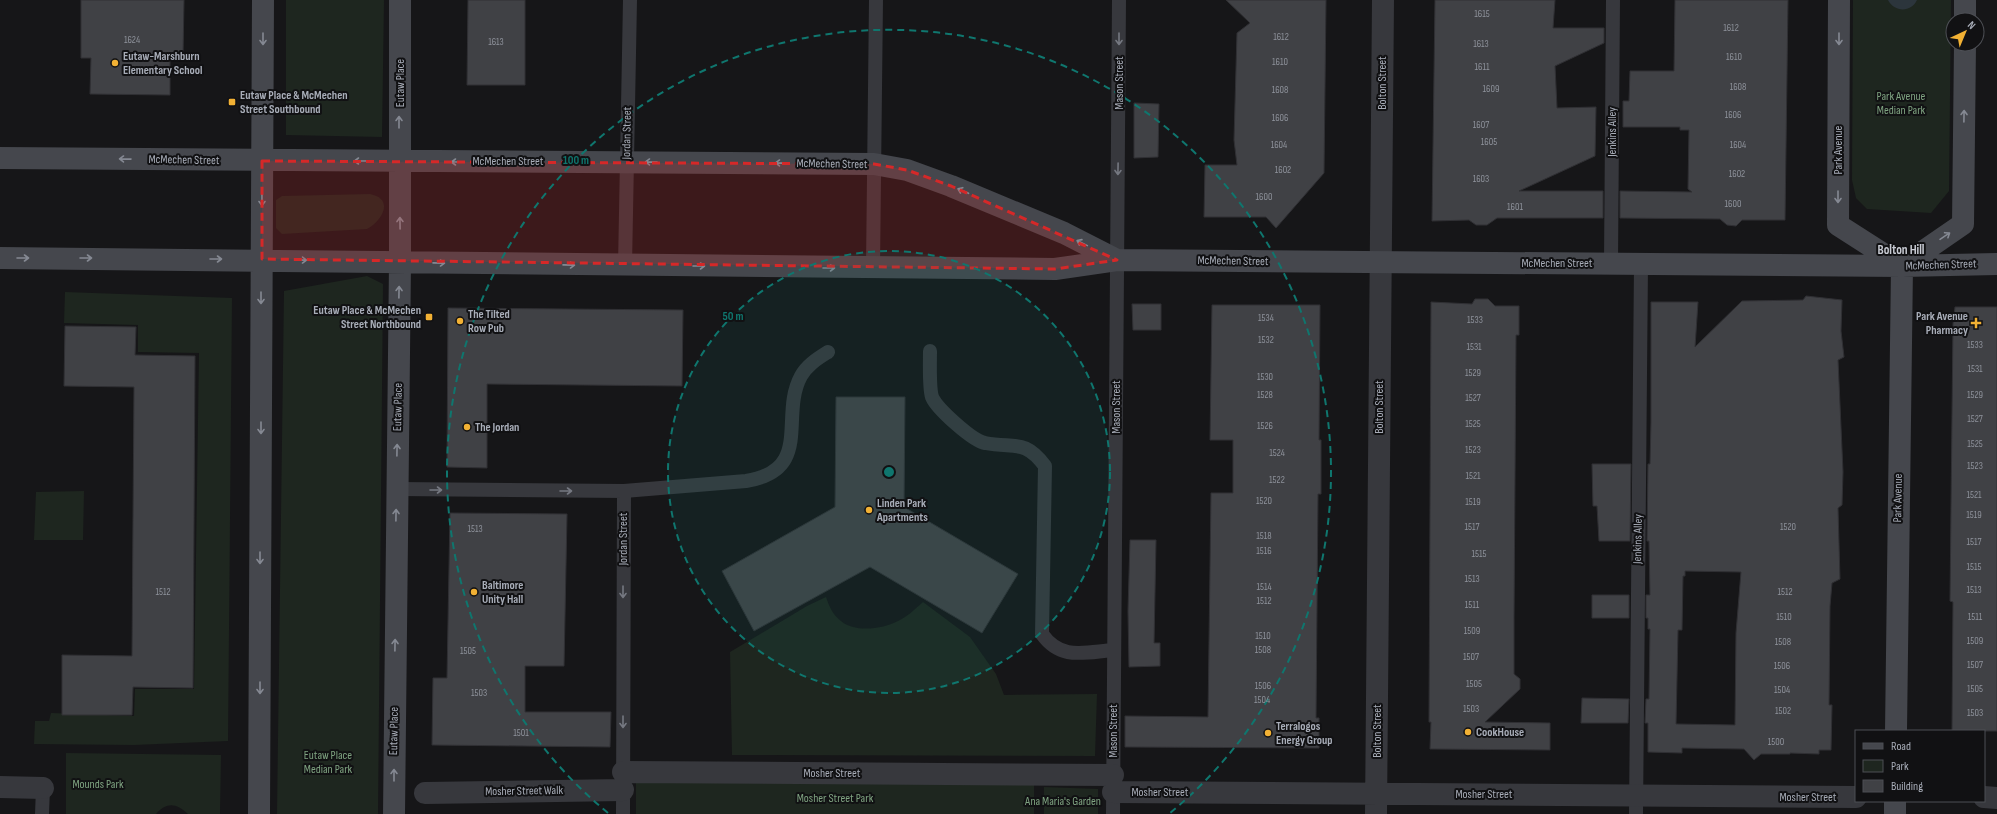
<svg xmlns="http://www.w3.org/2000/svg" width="1997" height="814" font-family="'Sofia Sans Condensed',sans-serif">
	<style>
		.green { fill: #1e261f }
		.water { fill: #2c353c }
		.building { fill: #404145; stroke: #303034; fill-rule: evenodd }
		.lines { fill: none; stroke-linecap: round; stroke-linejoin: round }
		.lane { stroke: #37383d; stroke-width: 14 }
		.street { stroke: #37383d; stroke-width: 22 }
		.secondary { stroke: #45474d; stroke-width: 22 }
		.oneway { stroke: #858993 }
		.oneway2 { stroke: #757881 }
		.marked { fill: #d62828; fill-opacity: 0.2; stroke: #d62828; stroke-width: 3; stroke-dasharray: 8 5; stroke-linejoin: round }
		.ring { fill: none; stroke: #0f766e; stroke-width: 2; stroke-dasharray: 7 5 }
		.poi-dot { fill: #f2b134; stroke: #111113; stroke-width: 1.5 }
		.labels { text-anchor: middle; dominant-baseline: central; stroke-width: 4; stroke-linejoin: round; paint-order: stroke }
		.number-label { font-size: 10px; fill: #8e929b }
		.poi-label { font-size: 12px; font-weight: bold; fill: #a8adb8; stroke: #111113; text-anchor: start }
		.street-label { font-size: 12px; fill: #a8adb8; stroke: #111113 }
		.park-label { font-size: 12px; fill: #7fa381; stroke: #111113 }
		.neighbourhood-label { font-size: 13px; font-weight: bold; fill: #c9ccd4; stroke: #111113 }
		.centre { fill: #0f766e; stroke: #111113; stroke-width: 2 }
		.ring-label { font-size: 12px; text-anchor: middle; font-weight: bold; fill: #0f766e; stroke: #111113; stroke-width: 4; stroke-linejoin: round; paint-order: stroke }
	</style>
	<rect width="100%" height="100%" fill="#161618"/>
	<path class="green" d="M286,0h98l-2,137 -96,-2z
		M1853,0h98l-2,191 -18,22 -64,-4 -11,-11 -4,-18z
		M370,194c25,5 12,27 -3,35l-85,5 -6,-6v-28l6,-4z
		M367,276l16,8 -5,530h-101l7,-523z
		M65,292l167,6 -4,443 -94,4 -100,-1 1,-23h14l2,-8 83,3 1,-27h59l5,-336 -61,-1v-27l-74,-2z
		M84,491l-1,49h-49l2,-48z
		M826,597c3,9 7,18 15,24 14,12 42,8 57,0 9,-4 17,-12 25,-19l47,35 26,37 8,21 93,-1 -2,62 -363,-1 -2,-103 77,-46z
		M66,753l155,2 -1,59h-32c-12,-11 -21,-12 -32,0h-90z
		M636,781h398v33h-398z
		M1044,787l54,2v25h-54z"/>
	<path class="water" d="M1888,0h29c-6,13 -23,12 -29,0z"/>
	<path class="building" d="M81,0h103l-1,56 -13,-1v40l-80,-1 1,-36h-10z
		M468,0h57v85h-58z
		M1226,0h100l-2,173 -48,55 -10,-11h-62l1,-52h32l-3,-25 3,-107 13,-10z
		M1435,0h120l-2,28h51v15l-49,23 2,42 39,-1 -1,49 -76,35h84v27h-106l-10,7h-11l-7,-5 -37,1z
		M1675,0h113l-3,220h-43l-6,6 -9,-1 -7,-6 -100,-1v-27l72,1 -4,-3 1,-59h-9v-3h-57v-26h6l1,-30h44z
		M1134,103l25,1 -1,53 -24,1z
		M1806,296l36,4 -1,31 3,26 -6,3 5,112 -1,33 -4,3 2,71 -8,4 -2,23 -1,99h3l-1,45h-12v4l-29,-1v1h-29l-7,6 -10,-11 -62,-1v5l-34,-1v-29h-3l1,-24h3l1,-70h-2v-11h-2v-23h4l-1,-54h-2l1,-77h2l1,-42v-120h47l-3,45 47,-46 61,-1zM1685,571l56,1 -5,61 -1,92 -59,-1 2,-94h4l1,-54h2z
		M1475,299h13l7,7h24v29h-3l-2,284v55l6,5v10l-35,33 65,1v27l-120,-1 1,-27h-2l2,-420 41,2z
		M1132,304h29v26h-28z
		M1212,305h108l-1,135h2v54h-3l-2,224h3v30l-194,-1v-31l83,1 3,-224h22v-53h-23z
		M1955,307h42v424h-45l1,-129 -3,-1 3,-277z
		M448,308l235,2 -1,76 -195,-2v84l-40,-1z
		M65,326l71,1 -1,28 60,1 -2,332 -60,-1 -1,28h-70v-60l70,1 2,-269 -70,-1z
		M836,397h69l-1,110 114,67 -36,59 -112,-66 -116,64 -32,-60 113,-64z
		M1592,464h39l-1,77h-31l-2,-35h-4z
		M450,513l117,1 -3,152h-39v46h86l-1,35 -178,-2 1,-67h14z
		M1130,540h26l-2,103h6v23l-31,1 -1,-56z
		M1592,595h37v23h-37z
		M1582,698l47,1 -1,24h-47z"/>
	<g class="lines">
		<path class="lane" d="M1611,263l2,-263
			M625,266l5,-266
			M873,268l3,-268
			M930,351c0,11 -1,37 2,46 5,12 41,44 53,46 29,6 39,-5 60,23l-3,168c19,27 43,18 72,16
			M397,489l227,2 -1,323
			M624,491l122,-10c68,-11 33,-65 55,-105 6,-11 16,-17 27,-24
			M42,814l1,-26
			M1113,814l6,-814
			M1636,814l5,-550"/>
		<path class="street" d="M623,772l490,3
			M0,787l43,1
			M1113,792l743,5
			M425,793l198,-3
			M1984,797l13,1
			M1376,814l7,-814"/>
		<path class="secondary" d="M1839,0l-1,225 64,41
			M1965,20v-20
			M0,158l874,6 33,6 44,16 113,47 53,27
			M0,258l1055,11 62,-9 785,6 95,-2
			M1902,266l61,-42 2,-180
			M1896,731l6,-465
			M259,814l4,-814
			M394,814l6,-552v-262
			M1895,814v-13"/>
	</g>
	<defs><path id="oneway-shaft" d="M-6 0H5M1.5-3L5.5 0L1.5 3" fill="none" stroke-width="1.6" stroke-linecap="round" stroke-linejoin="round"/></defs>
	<g class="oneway">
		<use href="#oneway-shaft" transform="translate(263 39) rotate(90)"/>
		<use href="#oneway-shaft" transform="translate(1839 39) rotate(90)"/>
		<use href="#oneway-shaft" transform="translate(1964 116) rotate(-89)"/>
		<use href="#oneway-shaft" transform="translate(399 122) rotate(-90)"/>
		<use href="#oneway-shaft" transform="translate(125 159) rotate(-179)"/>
		<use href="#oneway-shaft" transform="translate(360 161) rotate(-180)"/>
		<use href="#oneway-shaft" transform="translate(457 162) rotate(180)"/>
		<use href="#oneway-shaft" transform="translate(651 162) rotate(-179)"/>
		<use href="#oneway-shaft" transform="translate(781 163) rotate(-179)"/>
		<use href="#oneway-shaft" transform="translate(963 191) rotate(-157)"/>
		<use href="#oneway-shaft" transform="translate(1838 197) rotate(90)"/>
		<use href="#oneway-shaft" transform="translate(262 200) rotate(90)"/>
		<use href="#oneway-shaft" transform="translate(400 223) rotate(-91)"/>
		<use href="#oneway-shaft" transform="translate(1945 236) rotate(-34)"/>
		<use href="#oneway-shaft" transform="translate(1082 243) rotate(-154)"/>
		<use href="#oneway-shaft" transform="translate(23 258)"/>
		<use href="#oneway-shaft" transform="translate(86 258)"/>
		<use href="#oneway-shaft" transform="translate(216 259)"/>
		<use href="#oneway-shaft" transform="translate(301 260) rotate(1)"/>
		<use href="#oneway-shaft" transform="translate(439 263) rotate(1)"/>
		<use href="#oneway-shaft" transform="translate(569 265) rotate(1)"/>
		<use href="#oneway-shaft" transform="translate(699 266)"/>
		<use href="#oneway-shaft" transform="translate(829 268)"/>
		<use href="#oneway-shaft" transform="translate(399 292) rotate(-89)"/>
		<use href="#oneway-shaft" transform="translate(261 298) rotate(90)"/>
		<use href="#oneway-shaft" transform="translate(261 428) rotate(90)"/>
		<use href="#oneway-shaft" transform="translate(397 450) rotate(-89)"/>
		<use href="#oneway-shaft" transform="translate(396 515) rotate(-89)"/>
		<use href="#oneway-shaft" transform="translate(260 558) rotate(90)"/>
		<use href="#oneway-shaft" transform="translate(395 645) rotate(-89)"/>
		<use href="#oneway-shaft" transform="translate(260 688) rotate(90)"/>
		<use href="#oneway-shaft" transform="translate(394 775) rotate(-90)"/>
	</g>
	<g class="oneway2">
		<use href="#oneway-shaft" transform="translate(1119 39) rotate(90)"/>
		<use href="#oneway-shaft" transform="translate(1118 169) rotate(91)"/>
		<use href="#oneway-shaft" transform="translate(436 490)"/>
		<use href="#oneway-shaft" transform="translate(566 491)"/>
		<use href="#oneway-shaft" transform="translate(623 592) rotate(90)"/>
		<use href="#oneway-shaft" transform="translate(623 722) rotate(90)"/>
	</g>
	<path class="marked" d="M262,161l612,3 33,6 44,16 166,74 -62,9 -793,-10z"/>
	<circle cx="889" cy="472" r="221" fill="#0f766e" fill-opacity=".12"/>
	<g class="ring">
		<circle cx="889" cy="472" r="221"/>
		<path d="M608 813A442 442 0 1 1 1170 813"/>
	</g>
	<g class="poi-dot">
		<circle cx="115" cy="63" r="4"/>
		<rect x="228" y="98" width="8" height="8" rx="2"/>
		<rect x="425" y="313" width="8" height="8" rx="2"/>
		<circle cx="460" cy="321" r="4"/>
		<path d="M1974 317h4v4h4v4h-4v4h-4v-4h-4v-4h4z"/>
		<circle cx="467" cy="427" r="4"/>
		<circle cx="869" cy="510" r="4"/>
		<circle cx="474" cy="592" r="4"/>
		<circle cx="1468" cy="732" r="4"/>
		<circle cx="1268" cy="733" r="4"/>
	</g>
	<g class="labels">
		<g class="number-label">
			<text x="1482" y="14">1615</text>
			<text x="1731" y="28">1612</text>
			<text x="1281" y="37">1612</text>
			<text x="132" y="40">1624</text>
			<text x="496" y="42">1613</text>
			<text x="1481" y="44">1613</text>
			<text x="1734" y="57">1610</text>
			<text x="1280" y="62">1610</text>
			<text x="1482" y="67">1611</text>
			<text x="1738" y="87">1608</text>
			<text x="1491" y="89">1609</text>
			<text x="1280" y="90">1608</text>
			<text x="1733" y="115">1606</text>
			<text x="1280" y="118">1606</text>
			<text x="1481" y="125">1607</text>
			<text x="1489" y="142">1605</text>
			<text x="1279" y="145">1604</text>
			<text x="1738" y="145">1604</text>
			<text x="1283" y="170">1602</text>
			<text x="1737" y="174">1602</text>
			<text x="1481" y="179">1603</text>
			<text x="1264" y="197">1600</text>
			<text x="1733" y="204">1600</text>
			<text x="1515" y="207">1601</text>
			<text x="1266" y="318">1534</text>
			<text x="1475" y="320">1533</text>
			<text x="1266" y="340">1532</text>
			<text x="1975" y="345">1533</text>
			<text x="1474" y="347">1531</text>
			<text x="1975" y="369">1531</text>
			<text x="1473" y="373">1529</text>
			<text x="1265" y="377">1530</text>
			<text x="1265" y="395">1528</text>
			<text x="1975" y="395">1529</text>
			<text x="1473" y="398">1527</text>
			<text x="1975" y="419">1527</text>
			<text x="1473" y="424">1525</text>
			<text x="1265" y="426">1526</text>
			<text x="1975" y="444">1525</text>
			<text x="1473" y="450">1523</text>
			<text x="1277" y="453">1524</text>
			<text x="1975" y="466">1523</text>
			<text x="1473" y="476">1521</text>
			<text x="1277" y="480">1522</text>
			<text x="1974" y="495">1521</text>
			<text x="1264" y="501">1520</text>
			<text x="1473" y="502">1519</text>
			<text x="1974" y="515">1519</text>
			<text x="1472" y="527">1517</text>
			<text x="1788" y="527">1520</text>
			<text x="475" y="529">1513</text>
			<text x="1264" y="536">1518</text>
			<text x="1974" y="542">1517</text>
			<text x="1264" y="551">1516</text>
			<text x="1479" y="554">1515</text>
			<text x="1974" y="567">1515</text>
			<text x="1472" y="579">1513</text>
			<text x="1264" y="587">1514</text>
			<text x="1974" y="590">1513</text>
			<text x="163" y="592">1512</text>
			<text x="1785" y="592">1512</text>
			<text x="1264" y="601">1512</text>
			<text x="1472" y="605">1511</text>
			<text x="1784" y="617">1510</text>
			<text x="1975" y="617">1511</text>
			<text x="1472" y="631">1509</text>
			<text x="1263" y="636">1510</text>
			<text x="1975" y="641">1509</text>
			<text x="1783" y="642">1508</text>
			<text x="1263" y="650">1508</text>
			<text x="468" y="651">1505</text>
			<text x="1471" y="657">1507</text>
			<text x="1975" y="665">1507</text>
			<text x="1782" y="666">1506</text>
			<text x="1474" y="684">1505</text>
			<text x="1263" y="686">1506</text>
			<text x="1975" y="689">1505</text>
			<text x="1782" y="690">1504</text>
			<text x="479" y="693">1503</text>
			<text x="1262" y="700">1504</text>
			<text x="1471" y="709">1503</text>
			<text x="1783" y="711">1502</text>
			<text x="1975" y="713">1503</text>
			<text x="521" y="733">1501</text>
			<text x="1776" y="742">1500</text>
		</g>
		<g class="poi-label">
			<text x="123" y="56">Eutaw-Marshburn<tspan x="123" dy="14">Elementary School</tspan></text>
			<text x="240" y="95">Eutaw Place &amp; McMechen<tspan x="240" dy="14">Street Southbound</tspan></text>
			<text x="421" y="310" text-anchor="end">Eutaw Place &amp; McMechen<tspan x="421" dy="14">Street Northbound</tspan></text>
			<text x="468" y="314">The Tilted<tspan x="468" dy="14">Row Pub</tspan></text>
			<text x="1968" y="316" text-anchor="end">Park Avenue<tspan x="1968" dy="14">Pharmacy</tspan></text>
			<text x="475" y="427">The Jordan</text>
			<text x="877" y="503">Linden Park<tspan x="877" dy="14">Apartments</tspan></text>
			<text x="482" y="585">Baltimore<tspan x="482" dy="14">Unity Hall</tspan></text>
			<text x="1276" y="726">Terralogos<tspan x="1276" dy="14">Energy Group</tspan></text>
			<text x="1476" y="732">CookHouse</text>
		</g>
		<g class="street-label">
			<text transform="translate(400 83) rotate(-90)">Eutaw Place</text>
			<text transform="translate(1119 83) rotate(-90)">Mason Street</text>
			<text transform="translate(1382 83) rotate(-90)">Bolton Street</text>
			<text transform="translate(1612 132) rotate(-90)">Jenkins Alley</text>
			<text transform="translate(627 133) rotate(-89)">Jordan Street</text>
			<text transform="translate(1838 150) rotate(-90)">Park Avenue</text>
			<text transform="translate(184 160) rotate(1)">McMechen Street</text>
			<text x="508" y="161">McMechen Street</text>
			<text transform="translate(832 164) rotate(1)">McMechen Street</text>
			<text transform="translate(1233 261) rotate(1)">McMechen Street</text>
			<text x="1557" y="263">McMechen Street</text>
			<text transform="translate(1941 265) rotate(-2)">McMechen Street</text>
			<text transform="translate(398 407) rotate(-89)">Eutaw Place</text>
			<text transform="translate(1116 407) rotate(-90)">Mason Street</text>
			<text transform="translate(1379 407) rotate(-90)">Bolton Street</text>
			<text transform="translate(1898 498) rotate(-89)">Park Avenue</text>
			<text transform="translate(623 539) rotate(-90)">Jordan Street</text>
			<text transform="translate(1638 539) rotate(-89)">Jenkins Alley</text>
			<text transform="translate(394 731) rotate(-89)">Eutaw Place</text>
			<text transform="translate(1113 731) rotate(-90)">Mason Street</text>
			<text transform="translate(1377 731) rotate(-90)">Bolton Street</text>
			<text x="832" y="773">Mosher Street</text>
			<text transform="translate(524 791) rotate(-1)">Mosher Street Walk</text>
			<text x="1160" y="792">Mosher Street</text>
			<text x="1484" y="794">Mosher Street</text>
			<text x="1808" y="797">Mosher Street</text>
		</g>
		<g class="park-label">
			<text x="1901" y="96">Park Avenue<tspan x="1901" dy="14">Median Park</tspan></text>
			<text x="328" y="755">Eutaw Place<tspan x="328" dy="14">Median Park</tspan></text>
			<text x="98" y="784">Mounds Park</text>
			<text x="835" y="798">Mosher Street Park</text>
			<text x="1063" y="801">Ana Maria's Garden</text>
		</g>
		<g class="neighbourhood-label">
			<text x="1901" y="250">Bolton Hill</text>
		</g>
	</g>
	<circle cx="889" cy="472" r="6" class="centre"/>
	<g class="ring-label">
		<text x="576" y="164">100 m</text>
		<text x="733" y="320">50 m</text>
	</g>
	<rect x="1855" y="730" width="130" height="72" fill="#111113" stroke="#4d4f55"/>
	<rect x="1863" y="743" width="20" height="6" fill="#45474d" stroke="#4d4f55"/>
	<text x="1891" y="750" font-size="12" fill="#a8adb8">Road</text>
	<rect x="1863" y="760" width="20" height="12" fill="#1e261f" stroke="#4d4f55"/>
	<text x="1891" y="770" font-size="12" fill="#a8adb8">Park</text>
	<rect x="1863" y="780" width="20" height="12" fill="#404145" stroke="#4d4f55"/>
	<text x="1891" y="790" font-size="12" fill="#a8adb8">Building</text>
	<g transform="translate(1965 32) rotate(44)"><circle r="19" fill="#111113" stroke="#4d4f55"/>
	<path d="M0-3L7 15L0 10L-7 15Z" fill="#f2b134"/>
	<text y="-6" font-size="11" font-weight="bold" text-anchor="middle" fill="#a8adb8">N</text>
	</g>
</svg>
